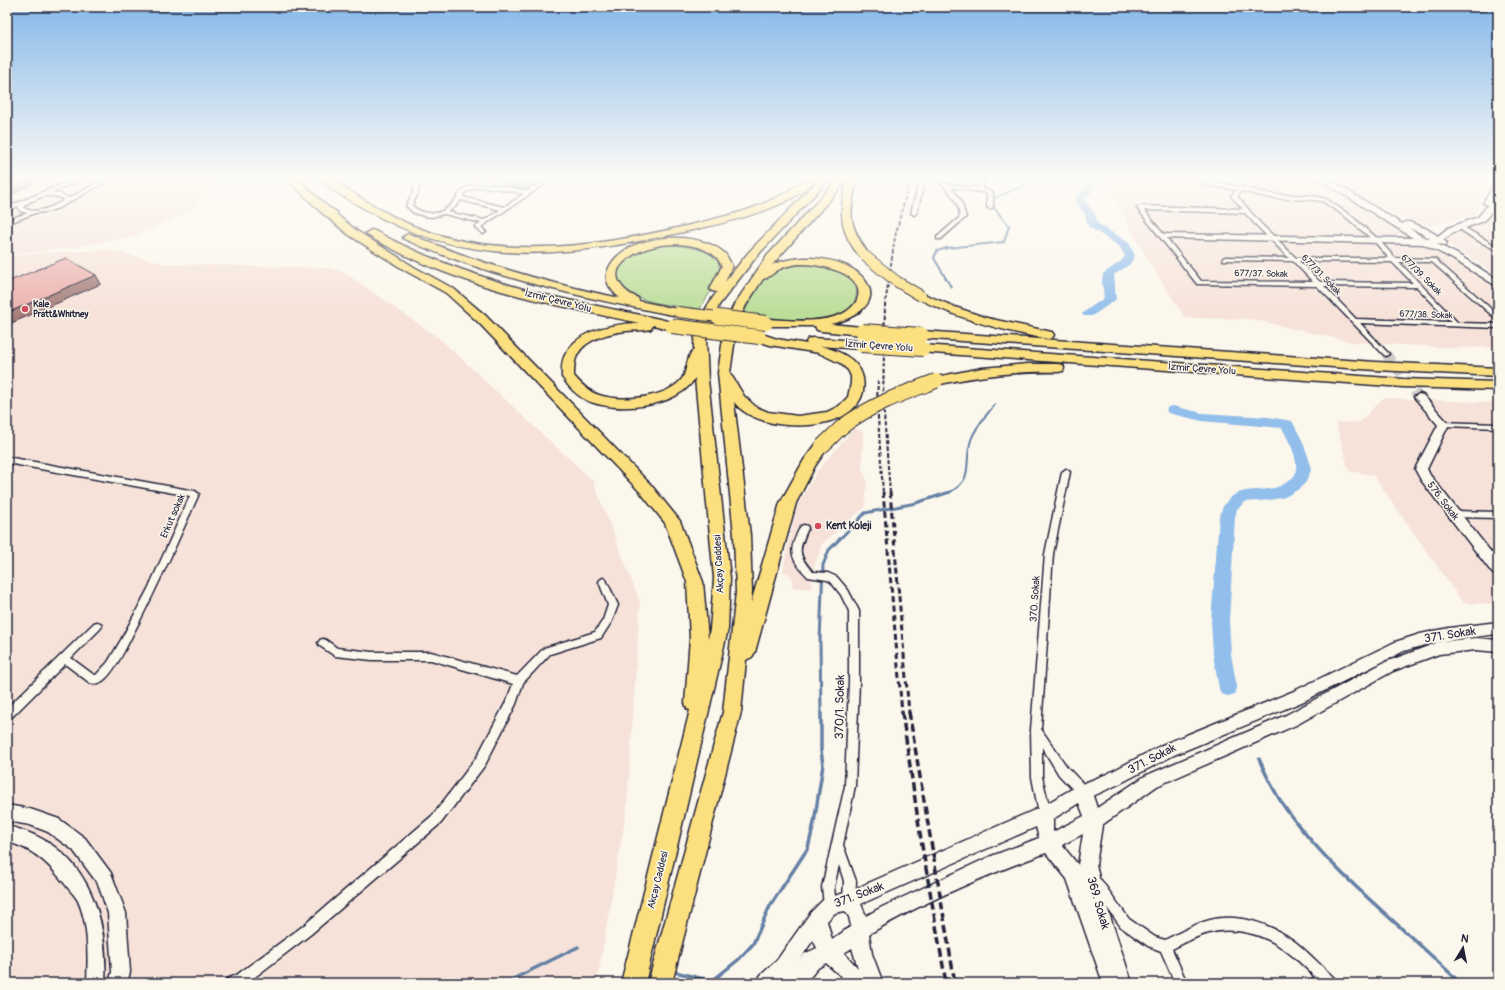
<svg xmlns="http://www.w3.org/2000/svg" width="1505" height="990" font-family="Pangolin,sans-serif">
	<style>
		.built { fill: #f6e2d9 }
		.green { fill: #badd97; stroke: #6e8069 }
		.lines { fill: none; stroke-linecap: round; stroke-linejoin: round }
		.stream-far2 { stroke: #6580a5; stroke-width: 2 }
		.stream-far1 { stroke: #6580a5; stroke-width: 3 }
		.stream { stroke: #6580a5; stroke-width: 3.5 }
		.river { fill: #92beeb; fill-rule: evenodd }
		.secondary-tunnel { stroke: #d0ccc9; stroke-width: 10; stroke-dasharray: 10 5.5; stroke-linecap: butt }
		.street-casing { stroke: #22223b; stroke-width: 3 }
		.secondary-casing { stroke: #22223b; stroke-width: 3 }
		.highway-casing { stroke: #22223b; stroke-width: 3 }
		.street { fill: #fbf7ec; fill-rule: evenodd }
		.secondary { fill: #fbf7ec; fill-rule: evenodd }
		.highway { fill: #fce080; fill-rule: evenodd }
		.rail-far2 { stroke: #22223b; stroke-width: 2; stroke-dasharray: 4 2; stroke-linecap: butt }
		.rail-far1 { stroke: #22223b; stroke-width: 3; stroke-dasharray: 6 3.5; stroke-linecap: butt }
		.rail { stroke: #22223b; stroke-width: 3.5; stroke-dasharray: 8 4; stroke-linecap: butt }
		.highway-bridge-far1-casing { stroke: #22223b; stroke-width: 12; stroke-linecap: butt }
		.highway-bridge-casing { stroke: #22223b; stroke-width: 16; stroke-linecap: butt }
		.highway-bridge-far1 { stroke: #fce080; stroke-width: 10 }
		.highway-bridge { stroke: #fce080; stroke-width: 14 }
		.shaded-wall { fill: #a47b78; stroke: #22223b }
		.building { fill: #ebb0ac; stroke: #22223b }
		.poi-dot { fill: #d1495b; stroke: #fbf7ec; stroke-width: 1.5 }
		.labels { text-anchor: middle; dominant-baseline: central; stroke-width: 3; stroke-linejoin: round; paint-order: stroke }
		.far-street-label { font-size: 9px; fill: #22223b; stroke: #fbf7ec }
		.far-poi-label { font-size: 9px; font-weight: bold; fill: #22223b; stroke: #fbf7ec; text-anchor: start }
		.street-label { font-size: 10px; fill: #22223b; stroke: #fbf7ec }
		.poi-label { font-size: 10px; font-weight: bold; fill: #22223b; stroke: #fbf7ec; text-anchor: start }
		.near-street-label { font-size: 12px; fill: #22223b; stroke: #fbf7ec }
	</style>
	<rect width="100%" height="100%" fill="#fbf7ec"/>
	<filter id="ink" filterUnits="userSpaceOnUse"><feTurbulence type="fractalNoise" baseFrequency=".025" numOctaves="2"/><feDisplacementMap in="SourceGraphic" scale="8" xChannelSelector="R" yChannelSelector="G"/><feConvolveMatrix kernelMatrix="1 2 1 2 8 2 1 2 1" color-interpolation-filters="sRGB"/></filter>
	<g filter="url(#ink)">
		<path class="built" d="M7,179h207l-17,24 -8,8 -40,20 -15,5 -69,13 -58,5z
			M1114,179h97l5,3 33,5 12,-8h57l76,46 8,10 -5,3 4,5 28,5 17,8 52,31v60l-44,1 -102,-6 -101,-23 -66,-1 -43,-68 -32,-59z
			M1332,179h166v1l-15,16 -8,19 -53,12 -28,-13z
			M1498,203v72l-51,-32 1,-7 8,-5 28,-10z
			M108,250l61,14 160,4 15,4 96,67 153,142 47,121 -13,205 -30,176h-590v-728z
			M1383,398l115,5v201l-35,-1 -90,-128 -24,-4 -13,-48 24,-1z
			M854,428l9,4 -1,37 5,11 -2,27 -43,37 -8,23 -3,22 -19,-2 1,-8 -4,-5 -6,-3 13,-63 23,-39z"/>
		<path class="green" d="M666,245c15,0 58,4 53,27 -3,13 -13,26 -19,37 -28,-4 -72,-4 -85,-34l9,-17 26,-11z
			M806,265c18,2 59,8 49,35 -2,7 -10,12 -18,15 -29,11 -64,2 -94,-1 3,-6 7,-12 11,-19 14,-26 22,-28 52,-30z"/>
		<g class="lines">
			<path class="stream-far2" d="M992,199l34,-14 -1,-6
				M951,287l-17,-29 3,-7 10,-3 57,-6 5,-16 -18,-22
				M948,493c28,-13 15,-30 23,-53 4,-13 16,-25 24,-36"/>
			<path class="stream-far1" d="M821,713l-1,-71 3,-77 6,-15 36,-37 51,-10 34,-11"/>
			<path class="stream" d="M1259,759c8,18 17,37 29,53 48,65 115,114 172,171
				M675,972l37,9 26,-21 15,-16 17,-38 38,-58 6,-25 9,-58 -2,-14v-39
				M505,983l73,-36"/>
			<path class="river" d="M1086,179h10l-3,11 -9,10 11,14 2,9 32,20 6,13 -6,9 -15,10 2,24 -2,2 -22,15h-8l-2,-2 2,-2 20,-14 -2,-17 1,-7 18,-13 4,-5 -5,-9 -32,-21 -3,-12 -11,-14 9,-11z
				M1173,406l29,7 66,4 24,4 10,19 7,19 2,11 -5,12 -7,7 -14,8 -15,3 -25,2 -8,7 -2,8 -6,104 2,33 6,34 -2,6 -7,2 -7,-2 -2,-6 -6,-34 -2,-33 8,-104c14,-45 50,-12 76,-42 5,-15 -6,-34 -13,-47l-80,-7 -34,-8 -2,-3 2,-3z"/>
			<path class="secondary-tunnel" d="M1386,354l33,43"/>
			<defs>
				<path id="street" d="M75,179h7l-30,13 6,1 11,5 36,-19h6l-52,29 -14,4 -10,1 -28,11v-4l21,-7 -8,-2 -2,-5 -11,5v-4zM44,196h11l9,3v1c-10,7 -31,16 -41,7l6,-5z
					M412,179h5c5,11 -1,17 -5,27 15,11 31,10 43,-6 6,-7 5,-11 15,-14 19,-5 39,2 58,5l4,-2 -30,-8 3,-2 30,8 11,-8h6l-71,48 5,5 -3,2 -8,-7 6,-4 -37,-9 -12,3 -8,-1 -10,-3 -8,-7 8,-16zM478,187l17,1 29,6 -20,13 -41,-10 2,-5zM461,200l39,10 -16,10 -36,-8 7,-5z
					M920,179h5l-8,34 -3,2 -3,-2z
					M937,179h5l5,5 30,4 3,-9h5l-3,10 11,3v15l-3,2 -3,-2v-14l-36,-6 10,14 5,16 -25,22h-4v-2l23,-20c-1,-17 -12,-27 -23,-38z
					M1198,179h6l5,4 19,1 43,10 43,2 12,3 24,16 28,24 17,19 40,1 63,56v5l-2,-1 -64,-57h-33l59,61 40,1v4l-138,-5 28,30 1,1 -3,2 -2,-1 -67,-69 -120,-2 -60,-76 3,-2 103,3 -12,-13 6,-6 -31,-5zM1241,191l30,7 43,2 8,1 24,16 28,24 15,17h-93l-36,-35 -23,-27zM1144,210l101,3 11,12 33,33 -64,-1 -2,1v2l70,1 20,21 -112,-1zM1299,261l93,1 21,21 -93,-1zM1324,286l93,1 34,35 -95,-3z
					M1460,225l38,22v4l-25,-13 -15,-10 -1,-1z
					M1441,422l57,2v4l-54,-2h-3l-1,-2z
					M7,457l188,34 4,3c-21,46 -41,93 -65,138 -6,12 -21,44 -33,50 -3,2 -8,2 -11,1l-25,-19 -54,54 -4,2v-12l87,-85 3,-1 3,1 2,3 -2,3 -29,29 23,17h2l12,-13 13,-22 27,-51 42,-93 -183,-33z
					M1066,469l4,3 -17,82 -12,175 26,38 20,21 1,4 -1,4 -4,1 -4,-1 -20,-21 -17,-28v30l9,37 -2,4 -4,1 -4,-1 -2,-4 -7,-37 -1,-47 14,-176 17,-82z
					M1452,511l46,1v6l-46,-1 -3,-1 -1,-2 1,-2z
					M804,525l3,1 1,2c-9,21 -12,26 5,44l15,1 9,4 11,13 11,21v71l-4,104 -12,59 13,36 -1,20 -2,4 -4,2 -4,-2 -2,-4 1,-20 -5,-16 -5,22 2,18 -2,4 -4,2 -4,-2 -2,-4 -2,-18 23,-101 4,-104v-71l-8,-16 -10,-13 -4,-2 -19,-3c-19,-19 -20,-27 -7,-51z
					M603,578l3,2 12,25 -6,16 -11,17 -51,16 -27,29 -7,21 -31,61 -44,58 -130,111 -64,49h-22l2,-4 11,-5 65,-48 130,-111 44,-58 30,-57 6,-16 -82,-24h-59l-37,-4 -15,-10 -2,-3 2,-3 3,-1 3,1 11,8 35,4h59l86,24 27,-28 51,-16 8,-12 5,-15 -9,-23 1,-2z
					M1097,878l4,2 28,39 26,18 10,3c14,-7 29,-16 45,-20 28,-7 61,4 84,21 13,10 24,22 36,33l5,5 2,4h-27l2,-4 3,-2c-24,-24 -43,-42 -78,-46 -9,-1 -19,-1 -28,2 -13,3 -25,10 -37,16l15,34h-12l-14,-32 -13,-5 -27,-19 -28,-39 -2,-4 2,-4z"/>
				<path id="secondary" d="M1319,179h10l73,45 4,-2h3l18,7 11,7 10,-8 30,-11 10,-12 -5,-2 12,-19h3v8l-3,5 3,-1v7l-14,18 -30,11 -11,8 4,3 -1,2 -9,-1 20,10 41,26v7l-47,-29 -28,-14 -260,-6 -4,-2 4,-2 250,4zM1409,228l12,5 10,6 -10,-3z
					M1419,394l4,1 26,29 -22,45 3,6 68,86v14l-5,-1 -72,-94 -6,-11 23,-44 -24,-28z
					M1498,622v12c-32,4 -63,7 -94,17l-100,50 -130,54 -55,29 -26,12 4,12 48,-32 141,-61 97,-52 56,-21 37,-4 22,2v12l-22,-2 -37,4 -46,17 -97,54 -139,61 -55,39 -6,40 8,33 28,85h-29l-36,-104 -21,-26c-60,22 -121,48 -177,81l3,20 11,29h-37l-4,-6 -16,-14 -8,5 -13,15h-21l1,-4 -4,4h-23l2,-7 17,-16 34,-48 13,-13 24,-7 191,-84 38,-22 30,-12 55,-29 132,-54 101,-49 25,-8 29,-6zM1079,803l5,13 -31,16v-13zM1036,827l3,11 -50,19 -109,51 -14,8 -5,-12zM1083,834l-5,31 1,1 -17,-21zM845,911l4,6 2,9 -19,14 -5,-19 8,-8zM813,940l4,8 -13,6 -5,7zM852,948l6,20 -14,-15z
					M7,805l23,4 29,10 26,19 26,35 15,40 4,59 -3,11h-18l3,-11 -4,-59 -10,-29 -25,-34 -25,-18 -18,-7 -23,-4z
					M7,826c77,17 102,85 98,157h-18c1,-26 2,-58 -9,-82 -3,-6 -9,-11 -13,-17 -16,-20 -32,-36 -58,-42z"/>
				<path id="highway" d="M287,179h11l30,28 9,5v3l20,16 57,36 40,22 32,27 165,169 29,36 23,61 5,57 2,-10 4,-51 -19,-200c-17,30 -80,36 -109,22 -10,-5 -18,-14 -24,-23 0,-7 -1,-15 3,-22 13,-26 48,-31 74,-32 -83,-18 -175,-35 -250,-76 -7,-4 -18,-8 -23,-14l5,-3 4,1c53,29 109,48 167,63 45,11 90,18 134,29l2,3 -2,3 -4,1 -19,-5 -2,4c-8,2 -16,1 -25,2 -17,2 -43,8 -50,27 -2,5 -2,12 -2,18 7,8 15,16 25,19 21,7 66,4 82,-15 7,-8 5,-25 13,-30 -1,-20 11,-42 23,-58l-5,-1 -2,-2 12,-23c-2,-3 -4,-8 -7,-10 -24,-20 -79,-14 -96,12 -3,6 -2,12 2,17 4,6 10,10 17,13l1,3 43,9 2,2 -2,2 -4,2c-94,-18 -186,-38 -274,-77l-1,-2 5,-3 4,1c67,29 136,48 208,63 -12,-10 -18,-20 -9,-34 19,-30 83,-34 111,-13 5,3 7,10 10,15l-7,16 23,-29 71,-74h10l-73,78 -37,48 -13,35 2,40 22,198 -2,51 -83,354h-24l69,-273 -3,-1 -2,-6 5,-65 -3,-56 -22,-59 -24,-30 -163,-171 -32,-29 -40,-22 -57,-36 -29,-24z
					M319,179h12c30,19 59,39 93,51 95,35 211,10 306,-15 18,-5 35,-11 51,-20 14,-7 19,-16 35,-16 -24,29 -84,42 -119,50 -117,26 -223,44 -332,-20 -12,-7 -37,-20 -46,-30z
					M838,179h10l-76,86c26,-12 73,-9 92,14 20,25 -13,41 -34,45l32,3 4,1 2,3 -2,3 -4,1 -41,-4 -4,-1 -2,-4h-53l-2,-3 2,-3 4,-1c24,1 53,5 76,-5 6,-3 12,-8 15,-14 11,-28 -41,-37 -59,-36 -8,1 -16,3 -23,8 -4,3 -7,6 -12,7l-17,26 -9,19 -7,49 14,23 12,11 12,5 30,4 29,-4 12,-6 9,-9 3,-14v-7l-3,-6 -8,-7 -21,-10 -49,-8 -15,-5 -2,-3 2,-3 4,-1 18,6 30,5 -1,-2 2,-3 4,-1 49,3 4,1 2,3 -2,3 -4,1 -41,-3c22,5 48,17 43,45 -1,8 -8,17 -15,22 -28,19 -93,17 -114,-11l16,133 2,57 -1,11 29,-100 24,-43 13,-17 5,-2 5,2 2,3 -14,20 -19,37 -41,149 -3,5 -6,3 -5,52 -69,271h-24l75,-271 13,-120 -2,-57 -16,-162 7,-49 9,-19 33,-49z
					M848,179h10c-11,36 -9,47 12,77l-5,3c-5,-1 -8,-6 -11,-10 -16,-23 -14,-45 -6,-70z
					M921,293l34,14 32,11 65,14 2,3 -2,3 -4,1c-46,-8 -89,-20 -131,-41l-2,-2 2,-2z
					M922,331l454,31 122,6v8l-122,-6 -458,-32 -2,-3 2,-3z
					M923,345l480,34 95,3v8l-95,-3 -484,-35 -2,-3 2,-3z
					M1028,364h30l5,1 1,3 -1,3 -5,1c-42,-1 -82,4 -122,13l-5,-1 -1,-3 1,-3 51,-10z"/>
			</defs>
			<use href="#street" class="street-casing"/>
			<use href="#secondary" class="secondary-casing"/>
			<use href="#highway" class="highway-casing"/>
			<use href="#street" class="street"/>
			<use href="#secondary" class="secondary"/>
			<use href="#highway" class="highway"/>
			<path class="rail-far2" d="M878,380l-1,22 6,91
				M890,493l-7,-92 2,-96 10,-68 15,-58"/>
			<path class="rail-far1" d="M883,492l19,221
				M890,492l19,221"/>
			<path class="rail" d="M902,712l19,128 25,143
				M909,712l46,271"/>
			<defs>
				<path id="highway-bridge-far1" d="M865,256l31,25 25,15
					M678,312l48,6"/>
				<path id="highway-bridge" d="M718,317l48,6
					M672,326l87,11
					M862,331l60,4
					M861,345l62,4
					M822,446c7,-6 13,-13 20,-19 28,-22 62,-34 94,-46"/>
			</defs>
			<use href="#highway-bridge-far1" class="highway-bridge-far1-casing"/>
			<use href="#highway-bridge" class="highway-bridge-casing"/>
			<use href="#highway-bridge-far1" class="highway-bridge-far1"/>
			<use href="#highway-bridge" class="highway-bridge"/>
		</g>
		<path class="shaded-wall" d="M13,179h27l-33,18v-15z
			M96,275l5,9 -94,41v-12z"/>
		<path class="building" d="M7,179h6l-6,3z
			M66,258l30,17 -89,38v-31z"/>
	</g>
	<linearGradient id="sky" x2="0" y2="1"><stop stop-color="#85b8e9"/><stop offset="0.56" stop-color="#fdfbf6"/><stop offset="1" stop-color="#fdfbf6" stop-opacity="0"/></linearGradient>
	<rect width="1505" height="318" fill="url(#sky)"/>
	<g class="poi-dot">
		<circle cx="25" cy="309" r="4"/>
		<circle cx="818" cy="526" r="4"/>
	</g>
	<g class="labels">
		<g class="far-street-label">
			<text transform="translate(1261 274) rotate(1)">677/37. Sokak</text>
			<text transform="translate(1321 275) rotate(46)">677/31. Sokak</text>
			<text transform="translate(1421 275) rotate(45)">677/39. Sokak</text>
			<text transform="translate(1426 315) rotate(2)">677/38. Sokak</text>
		</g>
		<g class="far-poi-label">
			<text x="33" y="304">Kale<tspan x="33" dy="10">Pratt&amp;Whitney</tspan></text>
		</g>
		<g class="street-label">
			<text transform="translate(558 301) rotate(14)">İzmir Çevre Yolu</text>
			<text transform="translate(879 346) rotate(4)">İzmir Çevre Yolu</text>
			<text transform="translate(1202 369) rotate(4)">İzmir Çevre Yolu</text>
			<text transform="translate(1443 501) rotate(53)">576. Sokak</text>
			<text transform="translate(173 516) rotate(-66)">Erkut sokak</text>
			<text transform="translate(719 564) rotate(-93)">Akçay Caddesi</text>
			<text transform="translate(1035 599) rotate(-86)">370. Sokak</text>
			<text transform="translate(658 880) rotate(-76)">Akçay Caddesi</text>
		</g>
		<g class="poi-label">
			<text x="826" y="526">Kent Koleji</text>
		</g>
		<g class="near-street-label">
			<text transform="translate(1450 635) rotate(-9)">371. Sokak</text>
			<text transform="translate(840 707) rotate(-89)">370/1. Sokak</text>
			<text transform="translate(1152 759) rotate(-27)">371. Sokak</text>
			<text transform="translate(859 895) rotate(-21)">371. Sokak</text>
			<text transform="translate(1098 903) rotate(74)">369. Sokak</text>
		</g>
	</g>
	<rect width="1505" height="990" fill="none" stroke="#fbf7ec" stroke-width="24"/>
	<rect x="12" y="12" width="1481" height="966" fill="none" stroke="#22223b" stroke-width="1.5" filter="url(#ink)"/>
	<g transform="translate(1463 948) rotate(10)" stroke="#fbf7ec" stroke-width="3" paint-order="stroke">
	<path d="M0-3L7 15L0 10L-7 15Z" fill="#22223b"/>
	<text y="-6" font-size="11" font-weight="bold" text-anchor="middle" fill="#22223b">N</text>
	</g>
</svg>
